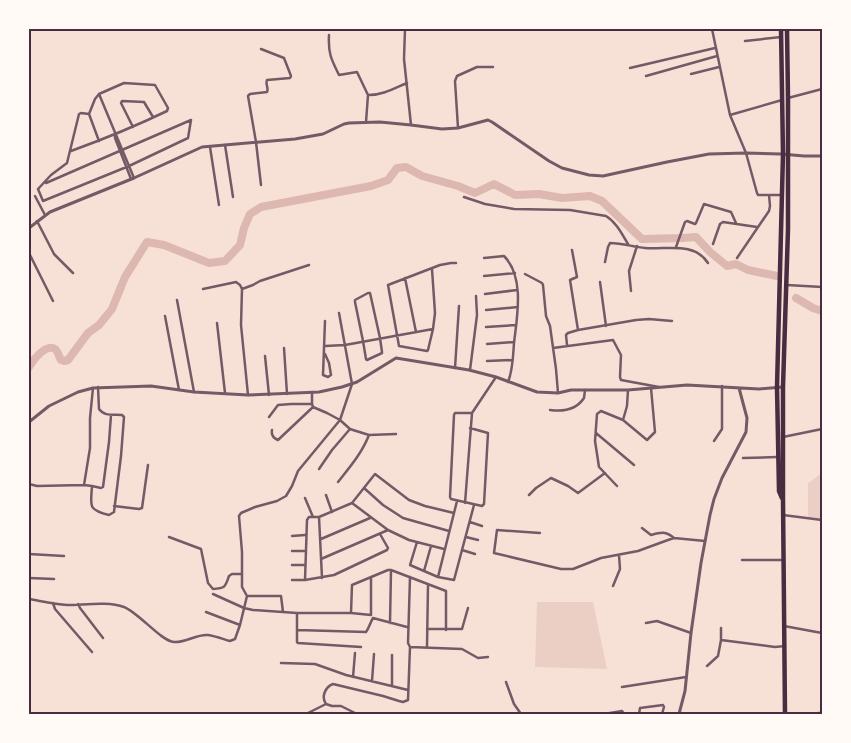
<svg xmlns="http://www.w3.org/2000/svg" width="851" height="743" font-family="'Varela Round',sans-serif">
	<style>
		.green { fill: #ebcfc5 }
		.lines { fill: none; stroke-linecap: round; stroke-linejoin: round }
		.stream { stroke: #dcb8b0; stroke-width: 1 }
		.river { stroke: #dcb8b0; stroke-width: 8 }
		.minor { stroke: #755966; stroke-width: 2.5 }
		.tertiary { stroke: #755966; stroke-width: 3 }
		.trunk { stroke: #4a2c40; stroke-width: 4.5 }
		.neatline { fill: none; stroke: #4a2c40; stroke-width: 2 }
	</style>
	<rect width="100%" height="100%" fill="#f7e1d7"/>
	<path class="green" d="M822,473v46l-14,-2v-34z
		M537,602h56l14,67 -72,-2z"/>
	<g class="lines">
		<path class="stream" d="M816,713l6,-3"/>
		<path class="river" d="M796,298l17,10 9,3
			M29,367c4,-7 17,-24 26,-18 3,2 4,8 6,11l3,1 4,-1 20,-27 11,-8 13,-16 13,-32 22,-35 17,3 45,18 16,-2 15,-16 4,-17 6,-14 11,-7 110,-21 17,-6 9,-12 9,-1 16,9 36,10 17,7 19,-9 21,11 24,-1 23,4 28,-2 12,5 40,38 40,-1 14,-1 14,15 17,14 9,-2 12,6 29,6"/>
		<path class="minor" d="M405,29l-1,30 7,66
			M654,29h3
			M712,29l18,86 16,38 11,40 1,2h23
			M329,35c-1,18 2,24 10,40l18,-3 11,23 -2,27
			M745,41l36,-4
			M261,49l23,9 7,18 -1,2 -23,2c-2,4 2,8 0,12l-17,2 -2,2 8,46 5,43
			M630,68l85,-20
			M691,74l28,-7
			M646,76l71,-20
			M99,94l35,84
			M369,95c14,0 26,-7 38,-12
			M788,98l34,-9
			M89,114l-8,-1 -2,1 -12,49 -16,12 -13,14 5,12 86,-35 59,-28 3,-18
			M730,115l52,-15
			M133,127l-12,-24 1,-2 22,1 9,15
			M458,128l-3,-47 2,-5 20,-9h16
			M115,134v4l16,41
			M225,145l8,52
			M210,147l9,58
			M71,151c33,-12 65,-25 96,-40l1,-3 -13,-23 -31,-2 -25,11 -4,5 -6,15 10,27
			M46,183l145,-63
			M35,196l10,19
			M464,197l21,7 29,5 56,1 36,6c10,6 16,18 22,28
			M37,221l17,33 19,19
			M713,244l7,-20 3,-2 34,5
			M676,247l9,-25 2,-1 8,3 1,-1 8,-19 27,8 5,11
			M572,250l5,27 -7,3 8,50
			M29,253l24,48
			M484,258l20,-2c21,21 13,61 10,87 -1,13 -1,27 -6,39
			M737,258l32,-47 1,-5 -1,-11
			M605,262l3,-15 2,-4c13,0 23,4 35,5 21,2 49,-7 63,15
			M432,269l3,44 -2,16 -5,21 -1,1 -28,-5 -11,-61 52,-20 11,-2h5
			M525,274l17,9 1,2 3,31 4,10 6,43 2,24
			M484,276l31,-3
			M405,278l11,54
			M600,282l6,44
			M787,285l35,2
			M203,289l33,-7 4,3 2,4 -1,36 7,70
			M242,289l11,-4 7,-4 49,-16
			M631,291l-2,-20 8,-25
			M368,293h2l10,45 2,14v1l-15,7 -1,-1 -3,-18 -8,-39v-2z
			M485,294l32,-4
			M177,300l17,92
			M486,310l32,-3
			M165,316l14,74
			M217,323l8,70
			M486,327l30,-2
			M487,344l27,-2
			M567,345l-1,-10 2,-2 10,-3 58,-10 13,-1 23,2
			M325,346l20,-1 88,-16
			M284,348l3,46
			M553,348l60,-8 8,15 -1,22 1,3 38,7
			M325,354l4,9 2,12 -3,2 -5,-2 2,-54
			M265,356l4,39
			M487,361l25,-1
			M455,368l4,-62
			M470,370l7,-55 -1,-19
			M312,404v-11
			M550,410c14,2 26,0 34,-12l1,-8
			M269,417l9,-12 13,-1h21l1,3 14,6 13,7 10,9 3,1 16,5 27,-1
			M623,420l4,-14 1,-16
			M470,428l18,5 -4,71 -2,2 -31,-7 -1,-2 4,-82 1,-2h17
			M272,430c-1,5 1,8 6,10l35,-33
			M596,433l38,32
			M783,437l39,-8
			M714,441l8,-12v-43
			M743,458l34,-1
			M319,469l13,-19 18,-21
			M338,482c12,-15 24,-29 31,-47
			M29,484l8,2 47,-1 8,1c-1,19 -5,24 17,29l5,-3 7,-56 3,-39 -2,-2c-9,-1 -17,2 -23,-6l-1,-22
			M84,485l6,-37v-30l3,-30
			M92,486l9,2 2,-1 6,-45 2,-27
			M617,486l-18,-19 -4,-26 2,-27 4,-3 22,9 24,20 8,-8 -4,-44
			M364,488l19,17 20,13 46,13
			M326,495l6,17
			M529,495l7,-7 15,-10 17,8 10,7 27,-20
			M305,498l8,19
			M352,503l36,27 21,10 35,9
			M465,503l7,-90 24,-36
			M114,506l25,3 3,-1 6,-43
			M783,515l39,5
			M319,517l3,61
			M470,522l12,4
			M642,528l9,7c10,-3 15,-4 23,3
			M540,533l-43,-3 -3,23 67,16h12l28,-11 37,-7 30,-11 6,-2 31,3
			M292,536l13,-1
			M169,537l32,12 7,34 5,6c13,-1 12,-2 16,-13l3,-2h9
			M466,537l12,3
			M321,539l49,-21
			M417,542l-7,23 28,12 16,3 20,-75
			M462,550l13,4
			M292,551h13
			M29,554l35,2
			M321,559l67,-29
			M742,560h42
			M292,565h13
			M424,571l7,-25
			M438,577l19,-76
			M29,578l25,1
			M371,578v37
			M292,580h13l29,-5 53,-25 1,-2 -8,-14
			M305,580l2,-60 2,-3h10l33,-14 23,-29 34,26 16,6 29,7
			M613,586l7,-17 -1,-14
			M213,594l31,14 9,2 44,3h54l20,2
			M247,596h34l2,16
			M29,599c12,2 25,5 38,6 17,0 41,-4 57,2 15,6 37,34 50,35 12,1 22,-8 34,-7 7,1 15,4 22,6l5,-2 5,-14 7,-29 -5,-9v-35l-3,-36 2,-3 14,-6 22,-6 9,-5 6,-10 6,-15 42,-51 12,-36 -13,-71
			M53,603l2,6 37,43
			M78,604l2,4 23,30
			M206,612l34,13
			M297,613v29l1,1 63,4
			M351,613l1,-28 36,-15h3l55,21v39
			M373,618l34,9
			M390,623l1,-53
			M646,623l11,-2 34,12
			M784,626l38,7
			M427,629h35l6,-21
			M297,630l69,2c3,-4 4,-9 7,-14
			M721,640l54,7 10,-1
			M410,647l52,2 16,9 10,-1
			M427,647l1,-62
			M392,655v30
			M281,663l34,1 31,11 62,15
			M707,666l11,-10 3,-16v-12
			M353,677l2,-24
			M372,681l2,-27
			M506,682l8,22 7,10
			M622,687l64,-10
			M326,704c-5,-7 -1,-17 7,-20l50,12 16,5 4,1 5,-2 2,-53 -2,-4 2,-66
			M306,714l20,-10 6,2h9l16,8
			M604,714l18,-3 2,3
			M639,714l1,-6 23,-3 1,2 -2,7"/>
		<path class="tertiary" d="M29,228l21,-16 84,-34 68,-31 93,-8 28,-5 21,-10 5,-1 31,-1 31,3 31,4 16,-1 30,-8 4,2 57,39 13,7 27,7 14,1 64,-14 42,-8 37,-1 35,1 23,2h18
			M29,422l20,-16 29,-14 15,-4 58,-2 43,6 54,3 71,-3 23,-5 15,-5 39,-24 73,12 27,7 41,15 21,1 13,-3h57l59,-5 72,4 24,-2
			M679,714l6,-23 6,-58 10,-70 9,-48 4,-16 8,-21 24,-46 1,-14 -8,-30"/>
		<path class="trunk" d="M781,29l2,125 -6,233 2,104 3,7
			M785,714l-2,-215v-112l5,-158v-131l-1,-69"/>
	</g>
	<rect width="851" height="743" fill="none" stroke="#fffaf5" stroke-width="60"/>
	<rect x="30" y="30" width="791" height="683" class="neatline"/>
</svg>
